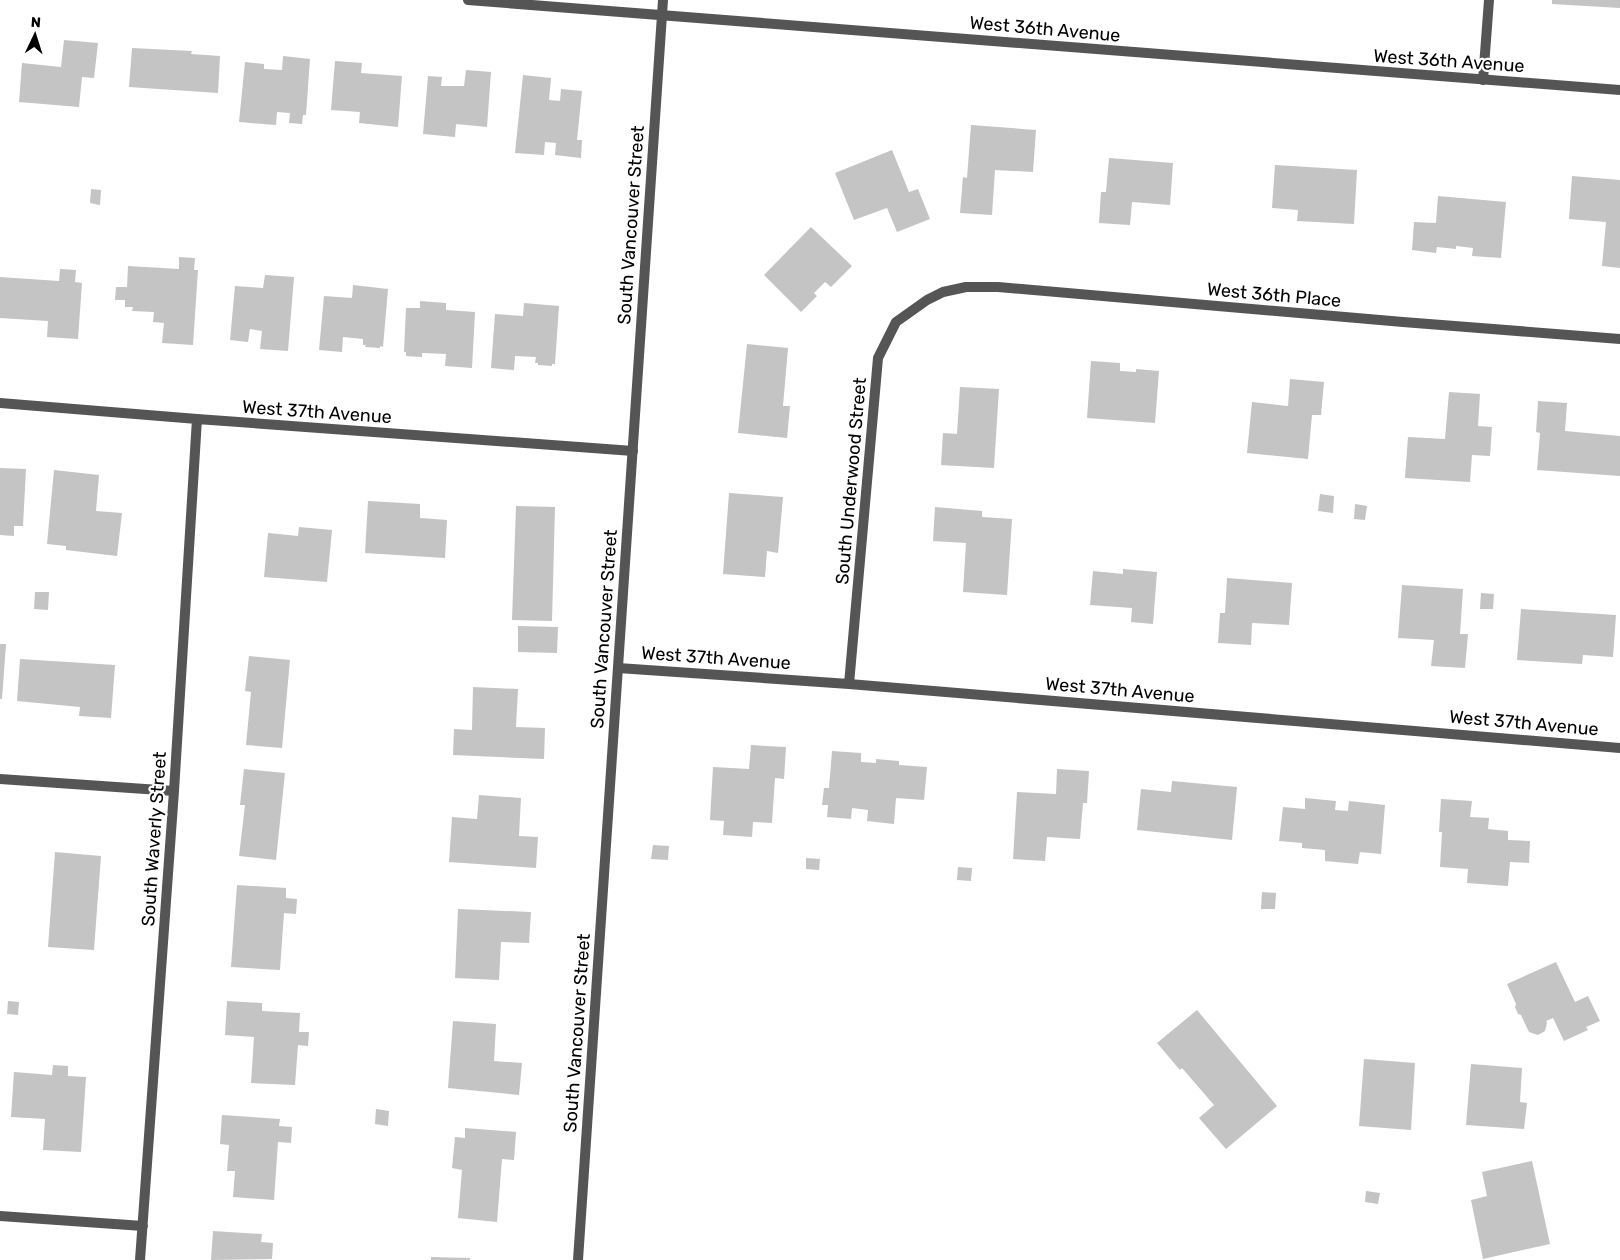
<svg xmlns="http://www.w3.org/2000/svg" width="1620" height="1260" font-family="Rubik,sans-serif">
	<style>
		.building { fill: #c4c4c4 }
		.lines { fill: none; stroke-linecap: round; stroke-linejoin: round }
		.minor { stroke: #555; stroke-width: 10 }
		.tertiary { stroke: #555; stroke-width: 10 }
		.labels { text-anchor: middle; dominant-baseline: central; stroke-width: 4.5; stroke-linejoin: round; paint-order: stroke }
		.street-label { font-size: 18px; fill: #000; stroke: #fff }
	</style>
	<rect width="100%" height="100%" fill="#fff"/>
	<path class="building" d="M1552,0h68v8l-68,-4z
		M64,40l34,3 -4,35 -12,-1 -3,30 -60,-5 3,-39 39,4z
		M132,48l60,3 -1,3 29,2 -2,37 -89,-6z
		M283,56l27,3 -4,56h-3l-1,9 -13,-1 1,-10 -13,-1 -1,13 -37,-3 6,-60 19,2v5l18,1z
		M335,61l27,2 -1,10 41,3 -4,51 -39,-4 1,-11 -29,-2z
		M466,70l25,2 -4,55 -31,-3 -1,13 -32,-3 5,-58 14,1 -1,9h23z
		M523,75l28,3 -2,22 11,1 1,-12 21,2 -5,49h5l-1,18 -26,-3 1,-12 -11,-1 -1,13 -29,-2z
		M971,125l65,5 -3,42 -38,-2 -3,45 -32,-2 3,-36 4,1z
		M892,150l17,42 9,-3 12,30 -33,13 -10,-24 -33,12 -19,-47z
		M1109,158l64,5 -3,42 -38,-3 -2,23 -31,-2 2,-31h5z
		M1275,165l82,5 -3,54 -57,-3 1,-11 -26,-2z
		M1572,176l48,4v88l-18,-2 4,-44 -37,-3z
		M91,189l10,1 -1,15 -10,-2z
		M1438,196l68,6 -5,56 -29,-2 1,-8 -17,-2v3l-19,-2 -1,6 -24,-3 2,-28 22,1z
		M811,227l41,39 -21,21 -6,-5 -11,11 3,3 -16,16 -37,-37z
		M179,257l16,1 -1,12h4l-5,75 -31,-2 2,-20 -11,-1 1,-10 -22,-1 1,-4h-8v-7h-10l1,-13h11l1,-21 51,3z
		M60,269l16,1 -1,12 7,1 -4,56 -31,-2 1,-16 -48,-3v-41l59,4z
		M265,275l29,2 -6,74 -28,-2 2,-18 -12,-2 -2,13 -18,-2 5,-54 28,2z
		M353,285l35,4 -5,58 -3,-1v2l-15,-1 1,-2h-3v-6l-20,-2 -1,15 -23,-2 5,-54 28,2z
		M420,301l26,2v7l29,2 -3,56 -27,-2 1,-12 -24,-1v4l-16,-1v-4h-2l2,-44h14z
		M524,303l35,3 -4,58h-3v2l-14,-1v-2h-3l1,-6 -21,-1 -1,14 -23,-2 4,-54 28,2z
		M747,344l41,4 -5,58h7l-3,32 -49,-5z
		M1091,361l29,2v8l16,1v-3l23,2 -4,52 -68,-5z
		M1290,379l34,3 -3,33h-9l-4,44 -61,-6 5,-51 36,4z
		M960,387l39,2 -5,79 -53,-3 2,-32 14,1z
		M1449,392l31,2 -2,32 14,1 -2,29 -18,-1 -2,27 -65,-4 3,-41 37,2z
		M1538,401l29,2 -2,28 55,5v40l-83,-6 3,-37 -4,-1z
		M0,468l26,1 -3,57h-9v10l-14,-1z
		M54,470l45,5 -3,36 26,2 -5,43 -51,-6v-4l-19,-2z
		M729,493l54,4 -5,56 -11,-2 -2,26 -42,-3z
		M1320,494l14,2 -1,17 -15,-2z
		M368,501l52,3v14l27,2 -2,38 -80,-5z
		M1355,504l12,2 -2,14 -11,-1z
		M516,506l39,1 -3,114 -40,-1z
		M935,507l47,4v6l30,2 -5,76 -44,-3 3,-49 -33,-2z
		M299,527l33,3 -5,52 -63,-5 4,-44 30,3z
		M1123,569l34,3 -4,52 -22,-2 1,-14 -42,-3 3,-34 30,3z
		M1227,578l65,5 -3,42 -37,-2 -1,22 -33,-2 2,-30h5z
		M1402,585l61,4 -3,45h8l-3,34 -34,-2 3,-26 -36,-2z
		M35,592h14l-1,18 -14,-1z
		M1481,593l13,1 -1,15h-13z
		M1521,609l95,6 -3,42 -30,-2 -1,9 -65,-4z
		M518,626l40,1 -1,26 -39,-1z
		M0,644h6l-4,55h-2z
		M249,656l41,4 -8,88 -36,-3 5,-53 -6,-1z
		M20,659l95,6 -4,53 -32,-2 1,-9 -63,-6z
		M473,687l45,2 -2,38 29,1 -1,31 -91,-4 1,-26 18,1z
		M751,745l35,2 -2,32 -9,-1 -3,45 -19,-1 -1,15 -29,-2 1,-14 -14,-1 3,-53 36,2z
		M832,751l29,2v9l15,1v-4l23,2v4l28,2 -3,33 -28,-2 -2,26 -27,-3 1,-11 -16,-2 -1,11 -24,-2 1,-12h-6l2,-17h5z
		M244,769l41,4 -9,87 -37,-4 6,-51h-5z
		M1057,769l32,2 -2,32h-4l-3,36 -33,-2 -2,24 -32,-2 4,-67 39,2z
		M1172,781l65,6 -5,53 -95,-10 4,-41 30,3z
		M479,795l42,3 -2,38 19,1 -2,31 -87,-6 3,-45 25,2z
		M1305,798l31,3 -1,9 13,1 1,-10 36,4 -4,49 -21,-2 -2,12 -33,-3v-11l-23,-2v-5l-23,-2 4,-34 22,2z
		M1441,799l31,2 -2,16 19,1 -1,11 20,2v9l22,1 -1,22 -19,-1 -2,24 -41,-3 1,-14 -28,-2 2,-35h-3z
		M653,845l16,1 -1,14 -17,-1z
		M55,852l46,4 -7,94 -46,-3z
		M806,858l14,1 -1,11 -13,-1z
		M958,867l14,1 -1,13 -14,-1z
		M237,885l49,3v10l11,1 -1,15 -12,-1 -4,57 -49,-3z
		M1262,892l14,1 -1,16h-14z
		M458,909l73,3 -2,31 -28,-1 -2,38 -44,-2z
		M1556,962l19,40 13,-6 12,25 -14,6 2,3 -24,11 -11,-23 -7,3 1,2 -2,8 -7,4 -9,-3 -8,-17 -3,-1 -3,-7 1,-3 -9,-20z
		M8,1001l11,1 -1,13 -11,-1z
		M227,1001l35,2v8l38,2 -1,19h10l-1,14 -10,-1 -3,40 -44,-2 3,-46 -29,-2z
		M1197,1010l80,96 -51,43 -27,-31 15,-13 -32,-37 -2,2 -23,-27z
		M453,1021l43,3 -2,37 28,2 -3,32 -71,-7z
		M1364,1059l51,4 -4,67 -52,-4z
		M1471,1064l51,4 -2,34 7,1 -3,26 -58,-4z
		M53,1065l15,1v10l18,1 -5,75 -38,-2 2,-31 -34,-2 3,-45 38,3z
		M376,1109l13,2 -1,15 -13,-2z
		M222,1115l58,4 -1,7 13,1 -1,16 -13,-1 -4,58 -41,-3 2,-26h-8l2,-26 -9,-1z
		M465,1128l51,4 -2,28 -12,-1 -5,63 -39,-4 4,-48 -10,-2 3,-31 10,1z
		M1532,1161l18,83 -67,15 -12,-59 16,-4 -5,-24z
		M1366,1191l14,2 -2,11 -13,-2z
		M213,1231l49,3 -1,8 12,1 -1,16 -61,1z
		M431,1257l39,1v2h-39z"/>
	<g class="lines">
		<path class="minor" d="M1483,80l6,-80
			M0,403l197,16 436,32
			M618,668l231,16 771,64
			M849,684l29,-326 18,-36 31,-22 16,-8 23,-5h32l405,35 217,17
			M0,779l174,12
			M0,1216l143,10
			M140,1260l34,-469 23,-372"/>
		<path class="tertiary" d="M468,0l1152,90
			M578,1260l85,-1260"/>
	</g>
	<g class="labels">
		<g class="street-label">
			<text transform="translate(1045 29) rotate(5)">West 36th Avenue</text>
			<text transform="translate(1449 61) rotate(4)">West 36th Avenue</text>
			<text transform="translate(631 225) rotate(-86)">South Vancouver Street</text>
			<text transform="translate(1274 295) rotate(5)">West 36th Place</text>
			<text transform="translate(317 412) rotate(4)">West 37th Avenue</text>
			<text transform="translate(851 481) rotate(-85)">South Underwood Street</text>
			<text transform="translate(604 629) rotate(-86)">South Vancouver Street</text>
			<text transform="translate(716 658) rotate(4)">West 37th Avenue</text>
			<text transform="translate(1120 690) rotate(5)">West 37th Avenue</text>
			<text transform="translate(1524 723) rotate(5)">West 37th Avenue</text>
			<text transform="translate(154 839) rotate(-86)">South Waverly Street</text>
			<text transform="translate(577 1033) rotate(-86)">South Vancouver Street</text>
		</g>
	</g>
	<g transform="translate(35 35) rotate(4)" stroke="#ffffff" stroke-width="4" paint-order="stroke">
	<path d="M0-4L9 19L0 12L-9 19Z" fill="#000000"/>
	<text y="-8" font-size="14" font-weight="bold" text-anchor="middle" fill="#000000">N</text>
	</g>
</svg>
